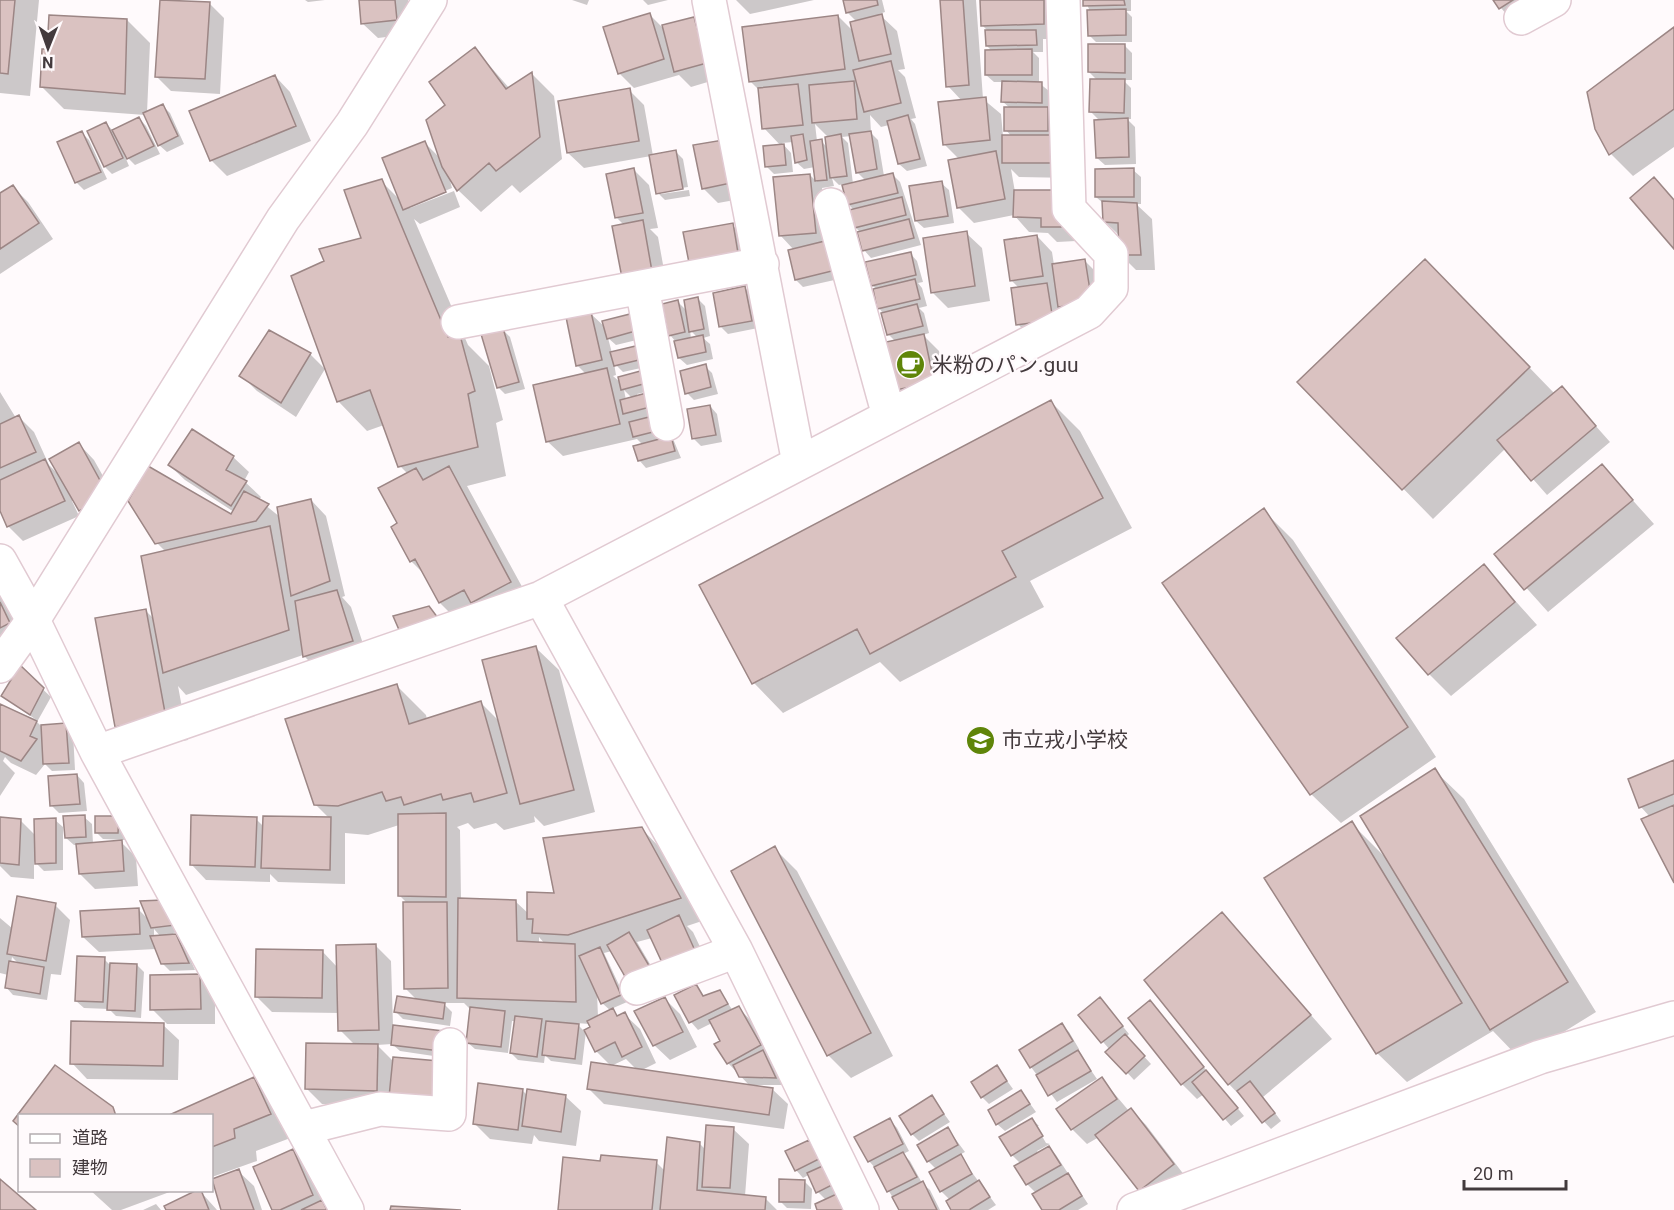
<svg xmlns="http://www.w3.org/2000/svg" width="1674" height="1210" font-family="Roboto,'Noto Sans JP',sans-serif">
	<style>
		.shadow { fill: #0003; fill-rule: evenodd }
		.building { fill: #dac2c1; stroke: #9c8685; stroke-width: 1.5 }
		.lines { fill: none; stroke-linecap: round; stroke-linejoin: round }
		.minor-casing { stroke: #e1cad2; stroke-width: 36 }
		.minor { stroke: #fff; stroke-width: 33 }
		.labels { text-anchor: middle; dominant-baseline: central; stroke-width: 5; stroke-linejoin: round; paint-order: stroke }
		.poi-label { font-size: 21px; fill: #433a3d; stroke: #fffafc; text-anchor: start }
	</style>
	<rect width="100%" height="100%" fill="#fffafc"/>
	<path class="shadow" d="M0,0h39l-9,96 -30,-3z
		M305,0h20l-17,2z
		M360,0h48l3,34 -33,4 -16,-15z
		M572,0h17l-2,5z
		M643,0h25l-20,5z
		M736,0h78l-64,14z
		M845,0h37l3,12 -6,2 18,17 8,38 -7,1 7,7 11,41 -5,1 4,5 12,42 -20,5 -8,-7 -10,-39 -8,2 -11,-12 1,18 7,7 6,36 8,-2 8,8 21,63 -50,13 -7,-8 -3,-17 -6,-6 -1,-17 -5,-5 -5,-21 -5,1 -7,-7 2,8 -12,2 17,91 -36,8 -7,-7 -2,-30 -14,-15 30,-60 7,7 -2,-15 -11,2 -8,-7 -3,-20 -11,1 9,10 2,19 -19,2 -8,-8 15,-20 -17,-18 -5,-38 -9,-9 88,-65 16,16 3,-10 -9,-9zM815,124l14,14 -1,10 -7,-7h-4zM851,136l6,36 9,9 -13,3 -5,-41 -6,-6z
		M942,0h34l7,99 18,15 2,22 9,1 -6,-7 4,-22 -7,-6v-20h-9l-8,-7 7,-23 -6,-6v-16l-5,-5v-25h65l12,39h-16v13h-10l6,6v25l10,8 -1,19 7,6 17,62 -53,-1 -8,-8 4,23 60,15 1,34 -19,1 -9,-9 -19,-1 -15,-17 -40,8 -15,-15 -9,-47 9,-2 -15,-15 18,-43 -14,-15z
		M1085,0h46v11h-5l6,6v25h-36l-7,-7v-26z
		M1494,0h57l-36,24z
		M209,3l15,15 -4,76 -49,-3 -15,-15z
		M649,14l13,13 32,-8 15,15 12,44 -30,9 -12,-12 -45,13 -15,-15z
		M127,20l23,23 -3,70 16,-7 7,7 14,31 -17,8 -8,-7 -14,-30 -81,-6 -23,-23 8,-36z
		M1674,29v118l-41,29 -22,-22z
		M1125,46l7,7v27h-9l8,8v31h-4l8,8 1,37 -31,1 -8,-7 3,-37 -9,-9 7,-31 -9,-9z
		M475,49l35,40 22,-15 22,22 8,63 -42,34 -8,-8 -31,27 -23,-22 -9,-14 3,12 -42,17v3l44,-17 6,16 -40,17 -6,-5 54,126 21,21 14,54 -7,3 10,53 -39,10 65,119 -70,20 -22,-22 -14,-27 -15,-15 -12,-37 9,-50 -8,-8 -16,-41 -17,6 -29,-30 -12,-139 37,-23 18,-58 20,20 24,-58 15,15 7,-52z
		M275,76l15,16 21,49 -84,35 -15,-15 -21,-50z
		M629,90l15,15 9,51 22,-5 8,8 5,28 -27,4v3l28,-4 1,6 -25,4 -7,-7 -7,-37 -67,12 -16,-15z
		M139,118l7,8 14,28 -25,11 -11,-11 5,12 -17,8 -7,-7 -16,-35 17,-9 7,8z
		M82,133l7,7 18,39 -23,11 -7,-7 -18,-40z
		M695,146l51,52 -28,5 -15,-15z
		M634,170l15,15 9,43 -8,1 8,8 10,55 -29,5 -15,-72 -7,-7z
		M1133,170l8,7v27h-5l16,15 3,51h-19l-16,-16v-18l-16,-15v-17l-8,-7z
		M941,183l8,7 5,33 -30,5 -8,-7z
		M13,187l15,15 25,37 -53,35v-79z
		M732,225l16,15 6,34 -63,-7z
		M966,233l16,15 8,53 -42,7 -16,-16z
		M1037,236l15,16 2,13 31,-4 15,15 6,41 -73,23 -15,-16 1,-36 -8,-8z
		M910,253l7,8 6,21 -5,1 4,5 5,18 -8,2 5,5 5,20 -6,2 16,16 10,46 -37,7 -15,-15 -1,-47 -8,-8 -6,-22 -3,-4 -3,-19 -4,-4z
		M745,288l7,7 6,33 -30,6 -7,-7z
		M1454,290l101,104 7,-6 48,54 -63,53 -41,-47 -73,71 -134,-137z
		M698,299l7,7 5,30 -7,2 7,6 3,15 -26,6 -8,-7 -3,-16 -6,-7 8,-33 9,9zM690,330l8,8 -7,1z
		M591,314l15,14 28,-14 11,24 -29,7 -8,-7 4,15 27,-7 11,20 -27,6 -9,-9 2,12 -3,1 8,7 27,-12 10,18 -21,5 1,3 16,-4 27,65 -35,10 -7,-8 4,-15 -6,-6 -74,17 -16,-15 39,-67 -9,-9zM624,390l8,8 -6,2z
		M503,330l7,7 15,52 -20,5 -7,-7z
		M269,332l41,22 15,15 -29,48 -39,-26 -16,-16z
		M705,366l7,7 6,21 -24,6 -7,-7z
		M0,386v6l16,26 3,-1 15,15 15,33 10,10 20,-31 15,16 28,50 -27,15 -21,-25 -2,1 7,15 -56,25 -15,-15 -8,-18z
		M1051,402l29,29 52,97 -102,53 14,26 -144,75 -20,-20 -97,51 -29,-30 -53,-98z
		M710,406l7,8 5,28 -21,4 -8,-8z
		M192,431l41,26 16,15 -5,9 17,16 -2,3 21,17 31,-17 15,16 19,80 -3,1 9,10 16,49 -48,15 -16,-16 -117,40 -8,-9 10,54 -49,9 -22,-23 28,-116 9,9 12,-67 -9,-9 74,-27 3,-4 -49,-32 -16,-15z
		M1602,466l52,58 -106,88 -52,-58z
		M1263,510l30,30 143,217 -95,66 -30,-29z
		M1484,566l53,59 -86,71 -22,-22z
		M0,590l24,49 -24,11z
		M536,648l23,22 36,142 -51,14 -10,-10 1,6 -31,8 -8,-7 -22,6 -6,-6 -11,4 3,3 1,69 55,3 13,12 113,-85 22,23 38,69 -15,5 6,6 18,38 -59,-32 -15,4 23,39 -48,-30 -8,2 23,49 -16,7 8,8 5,-3 16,15 16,34 -16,8 132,18 16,15 -4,25 -180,-25 -15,-15 48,-19 -11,-11 -15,7 -15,-15 -10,-20 -4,34 -31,-4 -6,-6 -1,8 -26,-3 -7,-7 5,-32h-4l-4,32 -33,-4 -8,-7 4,-32 -7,-7h-21l9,9 -2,14 -47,-7 -7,-7 22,-11 -13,-13 3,-84 -8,-8 -1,-71 -31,10 -23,-2v51l-67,-2 -8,-8v8l-64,-2 -15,-16 65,-45 8,8 66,-8 -15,-15 81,-119 30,30 1,5 54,-17 19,19zM539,937l6,7h-6zM597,992l5,11 9,8 -13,6zM576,1023l14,1 2,4 -8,3z
		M20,668l31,29 -14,25 4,4 25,-1 7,7 2,38 -23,1 -7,-7 -9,11 -25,-12 -6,-6 -2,4 12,12 -15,23v-91l35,14 -32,-23z
		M1674,762v118l-24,-63 -9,-10z
		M1434,770l30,29 132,213 -76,47 -27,-28 -86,51 -30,-29 -26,-230 34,34z
		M77,775l7,8 3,28 -28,2 -7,-7z
		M84,817l8,7 1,20 28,-2 15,15 2,29 -43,3 -15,-15 -2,-29h-4l-8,-7z
		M0,818l20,2 16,16 19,-16 8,7v43l-19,1 -10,-10v18l-23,-2 -11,-11z
		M96,818l29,7v15l-22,-1 -7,-7z
		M774,848l23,23 96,185 -42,22 -23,-23z
		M142,903l40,29 -9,1 10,10 12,27 -25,1 -8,-8 -6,-14 -57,3 -16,-15 55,-28 12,12zM154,929l7,8h-7z
		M55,905l15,15 -9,55 -10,-1 -4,26 -34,-5 -7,-8 2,-12 -8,-2v-55l13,11zM12,957l7,7 -8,-1z
		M1222,914l110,125 -69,58 18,24 -10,8 -42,-45z
		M376,946l15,15 2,65 49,7 5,25 -47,-7 -8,-7 -15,1 17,17 -3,44 -69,-2 -16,-16 49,-43 -15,-15 -1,-17 -67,-1 -15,-15 65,-46 16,17z
		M104,959l5,5 28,1 7,7 -3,46 -25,-2 -7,-7 -25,-1 -8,-7z
		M200,976l15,15v33h-48l-15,-15z
		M695,986l10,11 15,-6 13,20 6,-3 15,16 28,61h-33l-21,-22 -16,-40 -14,7 -7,-8 -15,-26z
		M665,999l15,15 17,33 -27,13 -16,-15z
		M1150,1002l94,114 -13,10 -27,-32 -7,5 -15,-15z
		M1107,1007l22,27 -3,3 25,27 -17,16 -26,-28 2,-2 -30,-35z
		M163,1025l16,15 -1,40 -91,-1 -15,-16z
		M1062,1025l7,7 10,17 -2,1 20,29 -40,23 -26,-35z
		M997,1067l16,22 -24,15 -7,-7z
		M254,1079l22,23 17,35 -37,14 1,10 -45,16v-61z
		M1102,1079l27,32 2,-1 15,15 42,55 -48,10 -41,-53 -12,7 -15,-15z
		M522,1090l6,6h37l16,15 -5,35 -37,-5 -5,-6 -2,9 -42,-5 -15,-15z
		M1021,1091l15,21 -31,19 -8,-7z
		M932,1097l18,25 -31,19 -7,-7z
		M1032,1119l7,7h-3l10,17 4,1 -13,7 2,3 10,-6 7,7 32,49 -10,6h-35l-7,-17 -9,-9 -6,-20 -9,-9z
		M890,1120l7,8 12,23 -6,3 7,7 12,22 8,7 10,20h-40l-24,-41 -7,-8z
		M733,1129l16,15 -4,52 20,2 12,12h-218l42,-47 55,-1 9,9 34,-28 7,7z
		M948,1129l17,23 -6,3 37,50 -8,5h-35l-3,-10 -9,-9 -5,-22 -8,-8z
		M809,1142l7,7 36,61h-33l7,-10 -8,-8 -8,-18 -7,4 -7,-8z
		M293,1151l15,15 22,44h-57z
		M238,1171l16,15 8,24h-39l-11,-29z
		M804,1181l8,8 -1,20 -24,-1 -7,-7z
		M90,1190h85l-54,20h-9z
		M200,1191l17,19h-49z
		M156,1204l5,6h-18z"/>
	<path class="building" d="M0,0h15l-7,74 -8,-1z
		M160,0l50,2 -5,77 -50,-2z
		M359,0h36l2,20 -36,4z
		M843,0h34l1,5 -32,8z
		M940,0h23l6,85 -23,2z
		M980,0h64v24l-63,2z
		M1083,0h41l1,5 -42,1z
		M1493,0h20l-14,9z
		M1126,9v26l-38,1 -1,-26z
		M650,13l14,46 -46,15 -15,-47z
		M882,14l9,40 -32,7 -9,-39z
		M49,15l78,4 -2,75 -85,-7 2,-38h5z
		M838,15l7,54 -96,13 -7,-55z
		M694,17l13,46 -33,9 -12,-47z
		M1674,27v82l-65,46 -14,-26 -8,-37z
		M985,30h51l1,15 -51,1z
		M1088,44h37v29l-37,-1z
		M475,47l31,42 26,-17 8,65 -44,34 -7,-8 -32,28 -15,-24 -16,-47 19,-15 -16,-23z
		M1032,49v26h-47v-25z
		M891,61l10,42 -37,9 -11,-42z
		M275,75l21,51 -86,35 -21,-50z
		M1090,79h35l-1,34 -35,-1z
		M854,81l3,38 -45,4 -3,-38z
		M1002,81l40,1v21l-41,-1z
		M798,84l5,41 -41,4 -4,-41z
		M630,88l9,53 -72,12 -9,-52z
		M986,97l4,43 -47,5 -5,-43z
		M163,104l15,32 -20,10 -15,-33z
		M1004,107h44v24h-44z
		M908,115l12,44 -22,5 -11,-43z
		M139,117l15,29 -27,13 -15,-29z
		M1128,118l1,39 -33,1 -2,-38z
		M106,122l17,36 -19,9 -17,-36z
		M82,131l19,41 -26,11 -18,-41z
		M871,131l6,38 -21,4 -7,-39z
		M803,134l4,26 -12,3 -4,-27z
		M841,134l6,42 -17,2 -5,-41z
		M1002,135h56v28h-56z
		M822,139l5,41 -12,1 -5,-40z
		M723,140l8,43 -29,6 -9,-44z
		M425,141l21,51 -43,18 -21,-52z
		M784,144l2,21 -21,2 -2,-21z
		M676,150l7,39 -27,5 -7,-39z
		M996,151l9,48 -48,9 -9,-48z
		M634,168l9,45 -28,5 -9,-44z
		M1134,168v29h-39v-28z
		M893,173l5,20 -51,12 -5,-20z
		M810,174l6,59 -37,3 -6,-59z
		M1654,177l20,23v49l-44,-51z
		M382,179l66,158 12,-2 15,56 -7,3 10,53 -80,20 -28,-77 -33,12 -46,-126 33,-15 -5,-12 42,-11 -17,-48z
		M942,181l6,35 -33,5 -6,-35z
		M13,185l26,38 -39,26v-56z
		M1014,190h46l1,37h-20v-9l-28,-1z
		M902,197l4,18 -52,13 -5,-18z
		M1102,201l35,2 4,52h-22l-1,-32 -15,-1z
		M909,219l5,19 -52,13 -5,-19z
		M643,220l10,57 -30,6 -11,-57z
		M733,223l6,36 -49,9 -7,-36z
		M967,231l8,55 -44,7 -8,-55z
		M1037,235l6,41 -33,5 -6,-41z
		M825,241l7,30 -37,9 -7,-30z
		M911,252l5,23 -45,11 -6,-24z
		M1085,259l7,44 -34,4 -6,-43z
		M1425,259l105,108 -128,123 -105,-108z
		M915,279l5,20 -43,10 -4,-20z
		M1047,283l6,37 -37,5 -5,-37z
		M745,286l7,35 -33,6 -6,-34z
		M698,297l6,32 -15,3 -5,-32z
		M678,300l7,32 -17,4 -6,-32z
		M917,304l6,22 -36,9 -6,-22z
		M591,312l11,48 -26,6 -10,-49z
		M634,313l5,17 -32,9 -5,-18z
		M503,328l16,54 -22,6 -16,-54z
		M269,330l42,23 -30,50 -42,-27z
		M924,334l10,48 -38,8 -10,-48z
		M703,335l3,17 -28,6 -4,-17z
		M640,345l3,14 -29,7 -4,-14z
		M706,364l5,23 -26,7 -5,-23z
		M607,368l13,56 -74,18 -13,-57z
		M648,369l3,13 -30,8 -3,-13z
		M1562,386l34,40 -65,55 -34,-41z
		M654,391l4,14 -35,9 -3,-14z
		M1051,400l52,98 -101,53 14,26 -146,77 -13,-25 -105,55 -53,-99z
		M710,405l6,30 -24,4 -5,-30z
		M19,415l17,37 -36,16v-44z
		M657,415l4,15 -28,7 -4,-15z
		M192,429l42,27 -8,14 21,11 -16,25 -63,-41z
		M671,436l4,15 -37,10 -5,-15z
		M79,442l29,53 -29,16 -30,-52z
		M45,459l20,42 -58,26 -7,-16v-31z
		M1602,464l31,36 -109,90 -30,-36z
		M148,466l83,48 13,-23 25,13 -13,17 -101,23 -27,-43z
		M449,466l62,116 -40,21 -7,-13 -25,13 -24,-44 -5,3 -19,-35 6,-4 -19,-35 38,-20 7,12z
		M311,499l19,82 -39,15 -14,-89z
		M1264,508l144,219 -98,68 -148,-212z
		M270,526l19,104 -126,43 -22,-117z
		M1484,564l31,38 -87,73 -32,-37z
		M337,590l16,51 -50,16 -8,-56z
		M0,602l10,21 -10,5z
		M429,606l15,20 -41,13 -10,-23z
		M146,609l20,109 -51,9 -20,-109z
		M536,646l38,144 -54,14 -38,-144z
		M20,665l24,23 -14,27 -29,-19z
		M397,684l12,40 72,-23 26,92 -33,9 -3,-9 -28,7 -2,-6 -37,11 -3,-8 -15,4 -4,-9 -44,14 -24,-1 -29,-86z
		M0,704l37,17 -7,15 7,3 -16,22 -21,-10z
		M66,723l3,40 -26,1 -2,-39z
		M1674,760v34l-35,14 -11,-29z
		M1435,768l133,214 -78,48 -130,-214z
		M77,774l3,30 -30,2 -2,-30z
		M1674,805v78l-33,-64z
		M446,813v84l-48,-1v-82z
		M85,815l1,22 -21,1 -2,-22z
		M191,815l66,2 -2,50 -65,-2z
		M95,816h24l-1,17h-23z
		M263,816l68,1 -1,53 -69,-2z
		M0,817l21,2 -2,46 -19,-2z
		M56,818v45l-21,1 -1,-45z
		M1352,821l110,182 -86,51 -112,-176z
		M642,827l39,71 -113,37 -36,-2 1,-14h-6v-27l27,1 -11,-55z
		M122,840l2,31 -45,3 -3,-30z
		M775,846l96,187 -44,23 -96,-185z
		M17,896l39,7 -10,58 -39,-7z
		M458,898l58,2 1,41 58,3 1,58 -119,-4z
		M163,900l13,25 -25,3 -11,-27z
		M403,902h44l1,86 -44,1z
		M139,908l1,26 -58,3 -2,-26z
		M1222,912l89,103 -83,70 -84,-105z
		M679,915l18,40 -32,14 -18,-39z
		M629,932l25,42 -23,13 -24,-42z
		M176,934l13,29 -28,1 -11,-28z
		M376,944l3,86 -41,1 -2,-86z
		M600,947l21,48 -20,9 -22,-48z
		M256,949l67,1 -1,48 -67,-1z
		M77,956l28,1 -2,45 -28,-1z
		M9,961l35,6 -4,27 -35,-6z
		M110,963l27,1 -2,47 -28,-1z
		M200,974l1,35 -51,1v-35z
		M696,984l7,12 17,-6 8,14 -39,19 -15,-28z
		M397,996l48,7 -2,16 -49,-7z
		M665,997l18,35 -30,14 -19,-35z
		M1100,997l23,29 -22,17 -23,-28z
		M1150,1000l54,67 -23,18 -53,-67z
		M739,1006l22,39 -34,19 -13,-20 6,-3 -11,-21z
		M470,1007l35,4 -4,36 -35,-4z
		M613,1008l4,8 8,-4 17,35 -20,10 -7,-15 -20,10 -11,-22 6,-3 -3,-6z
		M515,1016l27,3 -5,38 -27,-4z
		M71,1021l93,2 -1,43 -93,-2z
		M546,1021l33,3 -4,35 -33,-4z
		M1062,1023l11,18 -43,27 -11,-18z
		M393,1025l50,6 -3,20 -49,-6z
		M1125,1034l20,22 -19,18 -21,-22z
		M306,1043l72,1 -1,47 -72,-2z
		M763,1050l13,28 -37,-1 -6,-12z
		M1078,1050l13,21 -43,25 -12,-21z
		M393,1057l46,4 -5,41 -45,-5z
		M591,1062l182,26 -4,27 -182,-26z
		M55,1065l58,42 3,9h-96v11l-7,-6z
		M997,1065l10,16 -26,17 -10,-16z
		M1206,1070l32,38 -15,12 -31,-38z
		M254,1077l17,37 -37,15 1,9 -23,9v-31h-45z
		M1102,1077l15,22 -46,31 -15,-21z
		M1250,1081l25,32 -13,10 -25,-32z
		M478,1083l45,6 -5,41 -45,-6z
		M527,1089l39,6 -5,37 -39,-6z
		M1021,1090l9,14 -34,21 -8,-15z
		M932,1095l12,19 -33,21 -12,-19z
		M1131,1108l43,56 -35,27 -44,-56z
		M890,1118l13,26 -35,18 -14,-25z
		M1032,1118l11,18 -32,20 -12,-19z
		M706,1125l28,2 -4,61 -28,-1z
		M948,1127l10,18 -31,17 -10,-17z
		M667,1137l33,5 -3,48 69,7 -1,13h-105z
		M809,1140l10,19 -24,12 -10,-20z
		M1049,1146l12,19 -35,20 -12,-19z
		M293,1149l20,46 -33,15h-8l-19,-43z
		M903,1152l14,25 -30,15 -13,-25z
		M961,1154l11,20 -32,18 -11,-20z
		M601,1155l56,5 -5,50h-94l5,-53 37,4z
		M827,1164l9,19 -20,10 -9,-20z
		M239,1169l15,41h-33l-9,-31z
		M1068,1173l14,23 -23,14h-17l-10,-16z
		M0,1179l36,31h-36z
		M779,1179l26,1 -1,22h-25z
		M979,1180l11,17 -21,13h-18l-5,-9z
		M923,1181l14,29h-38l-7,-13z
		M197,1190h4l8,20h-43l-2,-4z
		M841,1192l9,18h-33l-2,-6z
		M322,1200l5,10h-26z
		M391,1206l70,4h-71z"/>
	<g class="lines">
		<defs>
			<path id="minor" d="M709,0l90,463
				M1521,18l33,-18
				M831,205l58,211
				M642,287l25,137
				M458,322l304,-58
				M0,561l33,59 64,132 250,458
				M541,598l195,353 126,259
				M0,666l33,-46 250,-401 69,-95 78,-124
				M97,752l444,-154 548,-286 22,-24v-34l-42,-45 -6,-209
				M637,988l99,-37
				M304,1128l76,-19 69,5 1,-69
				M1134,1210l406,-153 134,-39"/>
		</defs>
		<use href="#minor" class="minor-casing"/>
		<use href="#minor" class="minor"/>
	</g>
	<defs>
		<symbol id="cafe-disc" viewBox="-11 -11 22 22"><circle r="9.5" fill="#5f8509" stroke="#fffafc"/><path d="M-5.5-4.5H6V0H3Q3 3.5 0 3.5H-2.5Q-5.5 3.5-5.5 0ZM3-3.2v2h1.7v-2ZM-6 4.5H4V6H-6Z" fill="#fff"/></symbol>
		<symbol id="school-disc" viewBox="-11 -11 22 22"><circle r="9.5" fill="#5f8509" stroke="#fffafc"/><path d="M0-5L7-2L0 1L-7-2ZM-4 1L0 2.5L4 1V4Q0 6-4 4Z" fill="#fff"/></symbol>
	</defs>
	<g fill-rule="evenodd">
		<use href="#cafe-disc" x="894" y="348" width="33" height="33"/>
		<use href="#school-disc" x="964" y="724" width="33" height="33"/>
	</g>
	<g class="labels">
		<g class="poi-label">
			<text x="932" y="365">米粉のパン.guu</text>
			<text x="1002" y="740">市立戎小学校</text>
		</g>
	</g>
	<rect x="18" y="1114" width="195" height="78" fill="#fffafc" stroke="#b4adb0" stroke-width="1.5"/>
	<rect x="30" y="1134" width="30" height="9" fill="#ffffff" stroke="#b4adb0" stroke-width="1.5"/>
	<text x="72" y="1144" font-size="18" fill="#433a3d">道路</text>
	<rect x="30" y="1159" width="30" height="18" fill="#dac2c1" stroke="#b4adb0" stroke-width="1.5"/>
	<text x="72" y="1174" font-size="18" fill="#433a3d">建物</text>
	<g transform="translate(48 48) rotate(181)" stroke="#fffafc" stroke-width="4.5" paint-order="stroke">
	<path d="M0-4.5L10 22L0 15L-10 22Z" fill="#433a3d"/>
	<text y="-9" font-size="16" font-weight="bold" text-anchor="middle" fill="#433a3d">N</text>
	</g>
	<path d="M1464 1180v9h102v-9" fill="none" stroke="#433a3d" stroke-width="3"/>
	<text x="1473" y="1180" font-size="18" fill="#433a3d" stroke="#fffafc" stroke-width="4.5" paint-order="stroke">20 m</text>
</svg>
